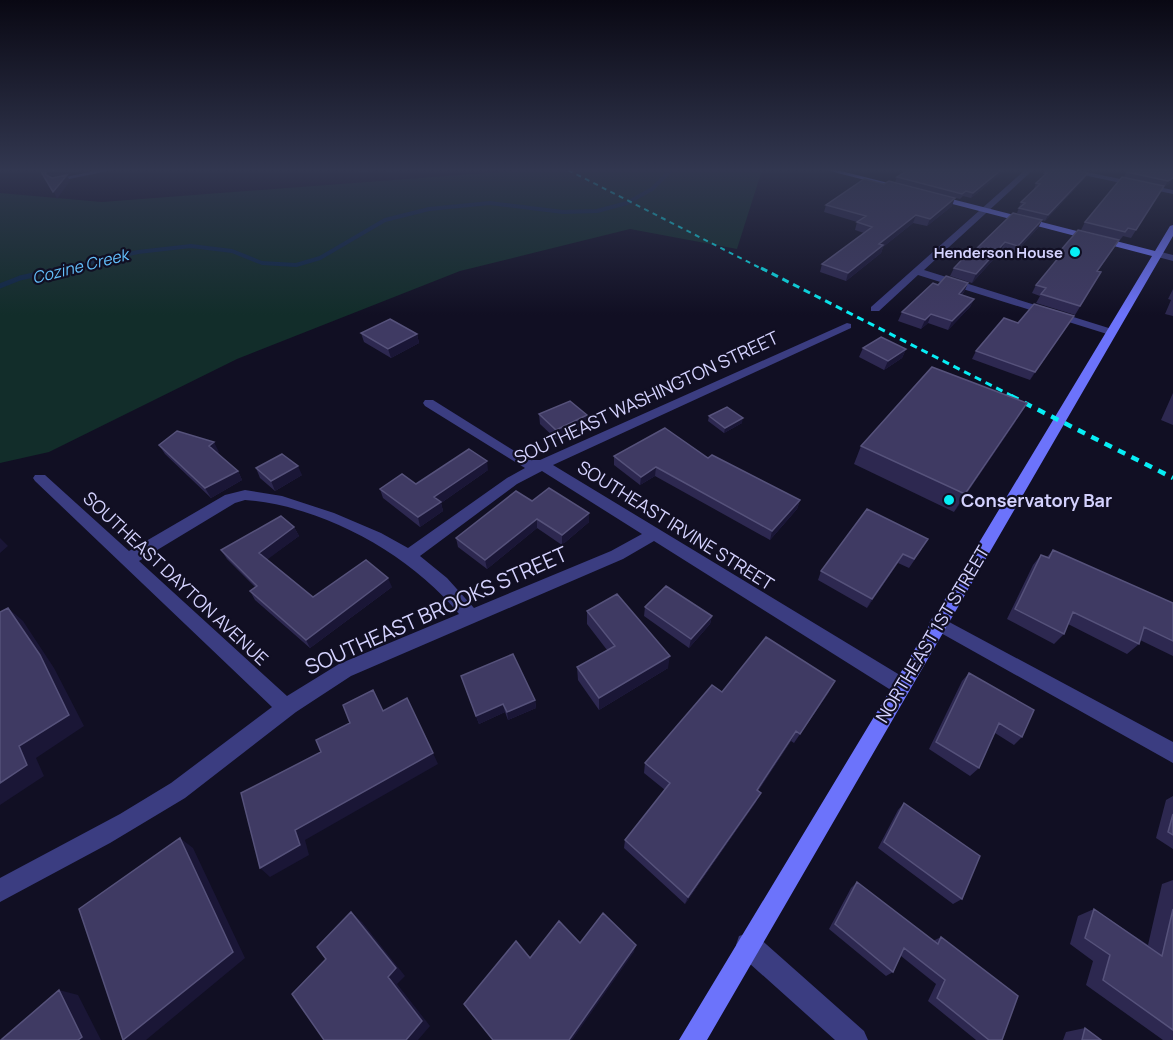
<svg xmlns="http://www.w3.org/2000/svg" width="1173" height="1040" font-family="Manrope,sans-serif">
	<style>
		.green { fill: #122d2a }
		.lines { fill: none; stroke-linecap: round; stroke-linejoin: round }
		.stream-far1 { stroke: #0f2847; stroke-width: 4 }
		.stream { stroke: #0f2847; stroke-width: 5 }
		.street { fill: #3b3d81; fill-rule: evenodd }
		.secondary { fill: #6c73fb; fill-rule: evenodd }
		.rail-far2 { stroke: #07eef5; stroke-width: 2; stroke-dasharray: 5 4.5; stroke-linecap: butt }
		.rail-far1 { stroke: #07eef5; stroke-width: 3; stroke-dasharray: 7 5; stroke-linecap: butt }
		.rail { stroke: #07eef5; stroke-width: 4.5; stroke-dasharray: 8 7; stroke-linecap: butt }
		.wall { fill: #2d2850 }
		.shaded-wall { fill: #1a1636 }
		.building { fill: #3f3a63; stroke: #56527b; stroke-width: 1.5 }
		.poi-dot { fill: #07eef5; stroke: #110f23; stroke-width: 2 }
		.labels { text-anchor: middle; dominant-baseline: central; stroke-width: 4.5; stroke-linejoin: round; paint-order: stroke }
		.far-poi-label { font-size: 15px; font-weight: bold; fill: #d4d2fe; stroke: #110f23; text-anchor: end }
		.far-water-label { font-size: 16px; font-style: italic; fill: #63bffb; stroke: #110f23 }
		.street-label { font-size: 18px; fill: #d4d2fe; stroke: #110f23 }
		.poi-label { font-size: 18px; font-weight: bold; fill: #d4d2fe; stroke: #110f23; text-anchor: start }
		.near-street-label { font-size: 21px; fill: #d4d2fe; stroke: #110f23 }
	</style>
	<rect width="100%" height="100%" fill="#110f23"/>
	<path class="green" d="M525,170h237l-25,79 -107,-20 -170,42 -223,88 -188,93 -49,11v-270l102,9z"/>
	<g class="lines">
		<path class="stream-far1" d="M58,270l80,-18 53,-6 41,5 30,12 34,2 24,-7 65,-38 44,-11 61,-6 73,9 34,-1 30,-8 25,-14 19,-19"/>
		<path class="stream" d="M0,286l20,-8 45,-10"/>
		<path class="street" d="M99,170h13l-57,12 -4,-2z
			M1025,170h8l-109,100 191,60v4h-8l-189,-59 -39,36h-8v-4z
			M1066,170h11l96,20v4l-104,-22z
			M1157,251l16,4v6l-19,-5v-4z
			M847,323l4,1v4l-298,137 355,215 2,6 -2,6 -7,2 -7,-2 -240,-151 -31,18 -272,117 -55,36 -111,86 -75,45 -110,59v-24l120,-64 51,-31 101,-76 -237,-226 -2,-3 2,-3h10l84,76 96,-56 20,-5 37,6 52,17 47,20 27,15 99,-70 18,-10 -100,-62 -2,-3 2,-3h8l96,60h11zM542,471l100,63 -31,17 -137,57 -27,-30 -27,-22 97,-72zM245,500c78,6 165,54 214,114l-120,50 -52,32 -148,-135 96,-58z
			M938,616l235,126v21l-241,-135 -3,-5 3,-5z
			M748,933l9,3 107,95 4,9h-33l-96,-86 -3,-9 3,-9z"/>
		<path class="secondary" d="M826,170h11l71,18 -4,2z
			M936,195l219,56 15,-25 3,-1v11l-466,804h-28l473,-784 -219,-57 -1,-2z"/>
		<path class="rail-far2" d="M568,170l196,100"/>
		<path class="rail-far1" d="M761,268l253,129"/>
		<path class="rail" d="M1011,396l162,82"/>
	</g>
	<path class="wall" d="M1005,170l-34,28 -8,-2 -3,3 -65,-17 2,-5z
		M1173,170l-4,14 -4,2 -41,-9 3,-5z
		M1045,173h43l-3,5 -40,43 -28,-8 4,-11 14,-13h-1l2,-6 7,-6z
		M1164,186l-33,52 -8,-2 -3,4 -39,-10 4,-8z
		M826,205l126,1 -25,20 -14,-3 -30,24 -2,6 -35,28 -26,-9 2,-8 42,-31 -9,-3 2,-8 -33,-10z
		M1042,220l-4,8 -24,26 -13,-3 -29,32 -22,-7 4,-8 20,-17z
		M1114,248l-16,23 3,1 -26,43 -39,-12 4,-7 -8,-3 4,-8 22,-26 -1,-1 4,-8z
		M968,283l-4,9 -2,3 12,4 -4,8 -22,23 -20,-7 -7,6 -23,-8 4,-9 36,-27z
		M1173,289v27l-8,-2 6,-14 -3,-1z
		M1074,316l-44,64 -58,-21 4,-8 42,-28z
		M361,333l56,1 2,9 -28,15 -27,-16z
		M863,348l43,1 -4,9 -18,12 -25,-13z
		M1173,393v32l-12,-5z
		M539,414l48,1v10l-31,14 -16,-15z
		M709,416l33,7 -18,10 -16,-12z
		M1016,421l-62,91 -100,-48 7,-18z
		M159,445l60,7 -2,1 21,18 4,9 -31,18 -46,-44z
		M614,456l94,2 92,42 -3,9 -27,31 -115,-64 -15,9 -26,-20z
		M256,468l46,7 -27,16 -15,-13z
		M488,470l-47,33 2,8 -23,16 -37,-29 -3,-9 36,-5z
		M532,501l57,21 -27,23 -25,-17 -50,41 -29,-22 -2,-9z
		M294,527l5,9 -32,23 46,38 79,-10 -82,61 -55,-48 -5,-9 5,-4 -28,-28 -6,-9z
		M922,549l-13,19 -11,-5 -31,45 -49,-28 3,-9z
		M1053,550l120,53v53l-33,-16 -1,4 -12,10 -59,-30 -4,10 -10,10 -47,-25 26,-54 8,-10 6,2z
		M645,607l67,9 -2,8 -21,24 -45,-32z
		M587,611l81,57 -69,42 -21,-30 -1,-13 30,-17 -20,-26z
		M969,673l53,64 -8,8 -19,-12 -16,35 -9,8 -41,-27 33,-68z
		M461,676l74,24 1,8 -28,12 -3,-8 -26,12z
		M722,692h107l-35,51 -3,-2 -33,50 -2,11 -71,102 -61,-56 1,-8 40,-50 -21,-17 1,-10z
		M1173,796v53l-17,-11 10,-38z
		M904,803l58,96 -9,5 -75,-56 20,-38z
		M1173,880v160h-10l-77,-55 7,-24 -23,-17 8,-28 16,-7 54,36 14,-61z
		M857,882l76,59 8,-4 61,103h-26l-48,-39 8,-17 -35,-28 -8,16 -7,4 -57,-47 22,-41z
		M1085,1028l16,12h-38l3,-8z"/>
	<path class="shaded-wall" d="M58,170h21l-2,2 -10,3 3,6 -13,18 -12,-27z
		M359,170h21l-20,3z
		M387,170h12l-12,3z
		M1001,170h4l-34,28 2,-5z
		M1088,173l-3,5 -40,43 3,-6z
		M1173,178l-4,6 -4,2 3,-5z
		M955,198l-3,8 -25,20 3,-7z
		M916,215l-3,8 -30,24 -2,6 -35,28 2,-8 31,-29z
		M1042,220l-4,8 -24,26 4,-8z
		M1005,242l-4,9 -29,32 4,-9z
		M968,283l-4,9 -9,10 4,-8z
		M974,299l-4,8 -22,23 4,-9z
		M931,314l-3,9 -7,6 4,-9z
		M1074,316l-5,8 -39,56 5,-8z
		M417,334l2,9 -28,15 -3,-9z
		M906,349l-4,9 -18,12 4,-9z
		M1027,403l-11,18 -62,91 11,-18z
		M587,415v10l-31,14v-9z
		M743,418l-1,5 -18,10 1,-5z
		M214,442l5,10 -5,3 -5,-9z
		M487,461l1,9 -47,33 2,8 -23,16 -2,-10 16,-20z
		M298,466l4,9 -27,16 -4,-10z
		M656,467l-1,9 -15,9 1,-8z
		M238,471l4,9 -31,18 -6,-10z
		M800,500l-3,9 -27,31 2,-9z
		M589,513v9l-27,23v-10z
		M537,519v9l-50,41 -2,-9z
		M294,527l5,9 -35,26 -5,-9z
		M0,538l8,8 -8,7z
		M903,554l-5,9 -31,45 5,-9z
		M388,578l4,9 -82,61 -4,-8z
		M8,608l15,13 31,47 30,58 -48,32 8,18 -44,29v-22z
		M712,616l-2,8 -21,24 2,-9z
		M670,656l-2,12 -69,42v-12z
		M835,681l-6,11 -35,51 6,-9z
		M535,700l1,8 -28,12 -1,-8z
		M503,704l2,8 -26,12 -3,-8z
		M796,731l-5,10 -39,58 5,-9z
		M433,753l5,11 -133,76 4,15 -39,22 -10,-9 35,-38z
		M761,793l-5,9 -71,102 3,-7z
		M180,838l13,10 52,110 -99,82h-22z
		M351,912l11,10 43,54 -8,8 33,42 -12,14h-12l-18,-63z
		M636,945l-2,7 -62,88h-3z
		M59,990l19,5 23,45h-23z"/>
	<path class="building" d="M40,170h18l-13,2 1,3 6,3 15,-3 -14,17z
		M908,170h93l-28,23 -7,-2 -4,3 -65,-17z
		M1048,170h26l14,3 -40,42 -29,-7 6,-5 -4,-1 19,-18 -4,-1 11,-10h-2z
		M1129,170h44v8l-5,3 -41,-9z
		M1122,177l42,9 -28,44 -8,-2 -3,4 -40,-10z
		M864,179l20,5 5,-3 66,17 -25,21 -14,-4 -37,29 4,1 -35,28 -26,-9 50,-37 -15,-5 9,-6 -40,-11z
		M1013,213l29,7 -24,26 -13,-4 -29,32 -22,-6 17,-18 3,1z
		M1078,230l41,10 -22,31 4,1 -21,34 -39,-12 5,-6 -10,-3 28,-34 -3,-1z
		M946,276l22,7 -9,11 15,5 -22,22 -21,-7 -6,6 -23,-8 31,-29 5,2z
		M1034,304l40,12 -39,56 -59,-21 28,-33 14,5z
		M390,319l27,15 -29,15 -27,-16z
		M881,337l25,12 -18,12 -25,-13z
		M932,367l95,36 -62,91 -104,-48z
		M570,401l17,14 -31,15 -17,-16z
		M727,407l16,11 -18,10 -16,-12z
		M665,428l43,30 4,-3 88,45 -28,31 -116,-64 -15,10 -27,-21z
		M177,431l37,11 -5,4 29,25 -33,17 -46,-43z
		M469,449l18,12 -53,36 7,5 -23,15 -38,-28 22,-15 14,10z
		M282,454l16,12 -27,15 -15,-13z
		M549,488l40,25 -27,22 -25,-16 -52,41 -29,-22 60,-47 16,10z
		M867,509l61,30 -14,20 -11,-5 -31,45 -51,-28z
		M281,516l13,11 -35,26 54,44 53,-37 22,18 -82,62 -56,-49 7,-5 -36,-36z
		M1053,550l120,53v38l-29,-14 -5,17 -66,-32 -9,22 -49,-25 26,-54 8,3z
		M666,586l46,30 -21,23 -46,-32z
		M617,594l53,62 -71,42 -22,-31 38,-21 -28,-35z
		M8,608l32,47 29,60 -50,31 8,19 -27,18v-171z
		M766,637l69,44 -35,53 -4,-3 -39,59 4,3 -73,104 -63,-57 45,-57 -25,-20 67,-78 10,7z
		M513,654l22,46 -28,12 -4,-8 -27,12 -15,-40z
		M969,673l65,37 -12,27 -23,-14 -20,45 -43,-26z
		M373,690l10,21 24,-13 26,55 -138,77 5,15 -40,23 -19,-75 80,-41 -5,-12 34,-17 -7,-18z
		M904,803l76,53 -18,43 -78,-57z
		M1173,814v21l-5,-3z
		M180,838l53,114 -110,88 -44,-131z
		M857,882l81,62 3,-7 77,59 -16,44h-13l-52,-42 8,-18 -41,-32 -11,24 -58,-48z
		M1094,909l68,47 11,-47v121l-70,-50 7,-25 -25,-17z
		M351,912l45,56 -8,9 34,44 -16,19h-82l-32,-46 34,-35 -9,-12z
		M603,913l33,32 -67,95h-76l-29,-36 52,-63 14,17 29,-37 21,22z
		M59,990l23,47 -4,3h-77z
		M1085,1028l16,12h-19z"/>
	<linearGradient id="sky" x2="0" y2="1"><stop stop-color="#090813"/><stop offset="0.54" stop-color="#323750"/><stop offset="1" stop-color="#323750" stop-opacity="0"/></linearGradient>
	<rect width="1173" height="315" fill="url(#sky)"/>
	<g class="poi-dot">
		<circle cx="1075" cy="252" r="6"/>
		<circle cx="949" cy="500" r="6"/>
	</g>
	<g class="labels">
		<g class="far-poi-label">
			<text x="1063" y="252">Henderson House</text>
		</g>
		<g class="far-water-label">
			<text transform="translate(80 266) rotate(-14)">Cozine Creek</text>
		</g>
		<g class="street-label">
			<text transform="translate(646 397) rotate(-25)">SOUTHEAST WASHINGTON STREET</text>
			<text transform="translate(676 525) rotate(32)">SOUTHEAST IRVINE STREET</text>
			<text transform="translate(176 578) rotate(43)">SOUTHEAST DAYTON AVENUE</text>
			<text transform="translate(932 634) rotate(-59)">NORTHEAST 1ST STREET</text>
		</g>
		<g class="poi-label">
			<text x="961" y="500">Conservatory Bar</text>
		</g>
		<g class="near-street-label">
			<text transform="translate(436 610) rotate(-24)">SOUTHEAST BROOKS STREET</text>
		</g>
	</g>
</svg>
